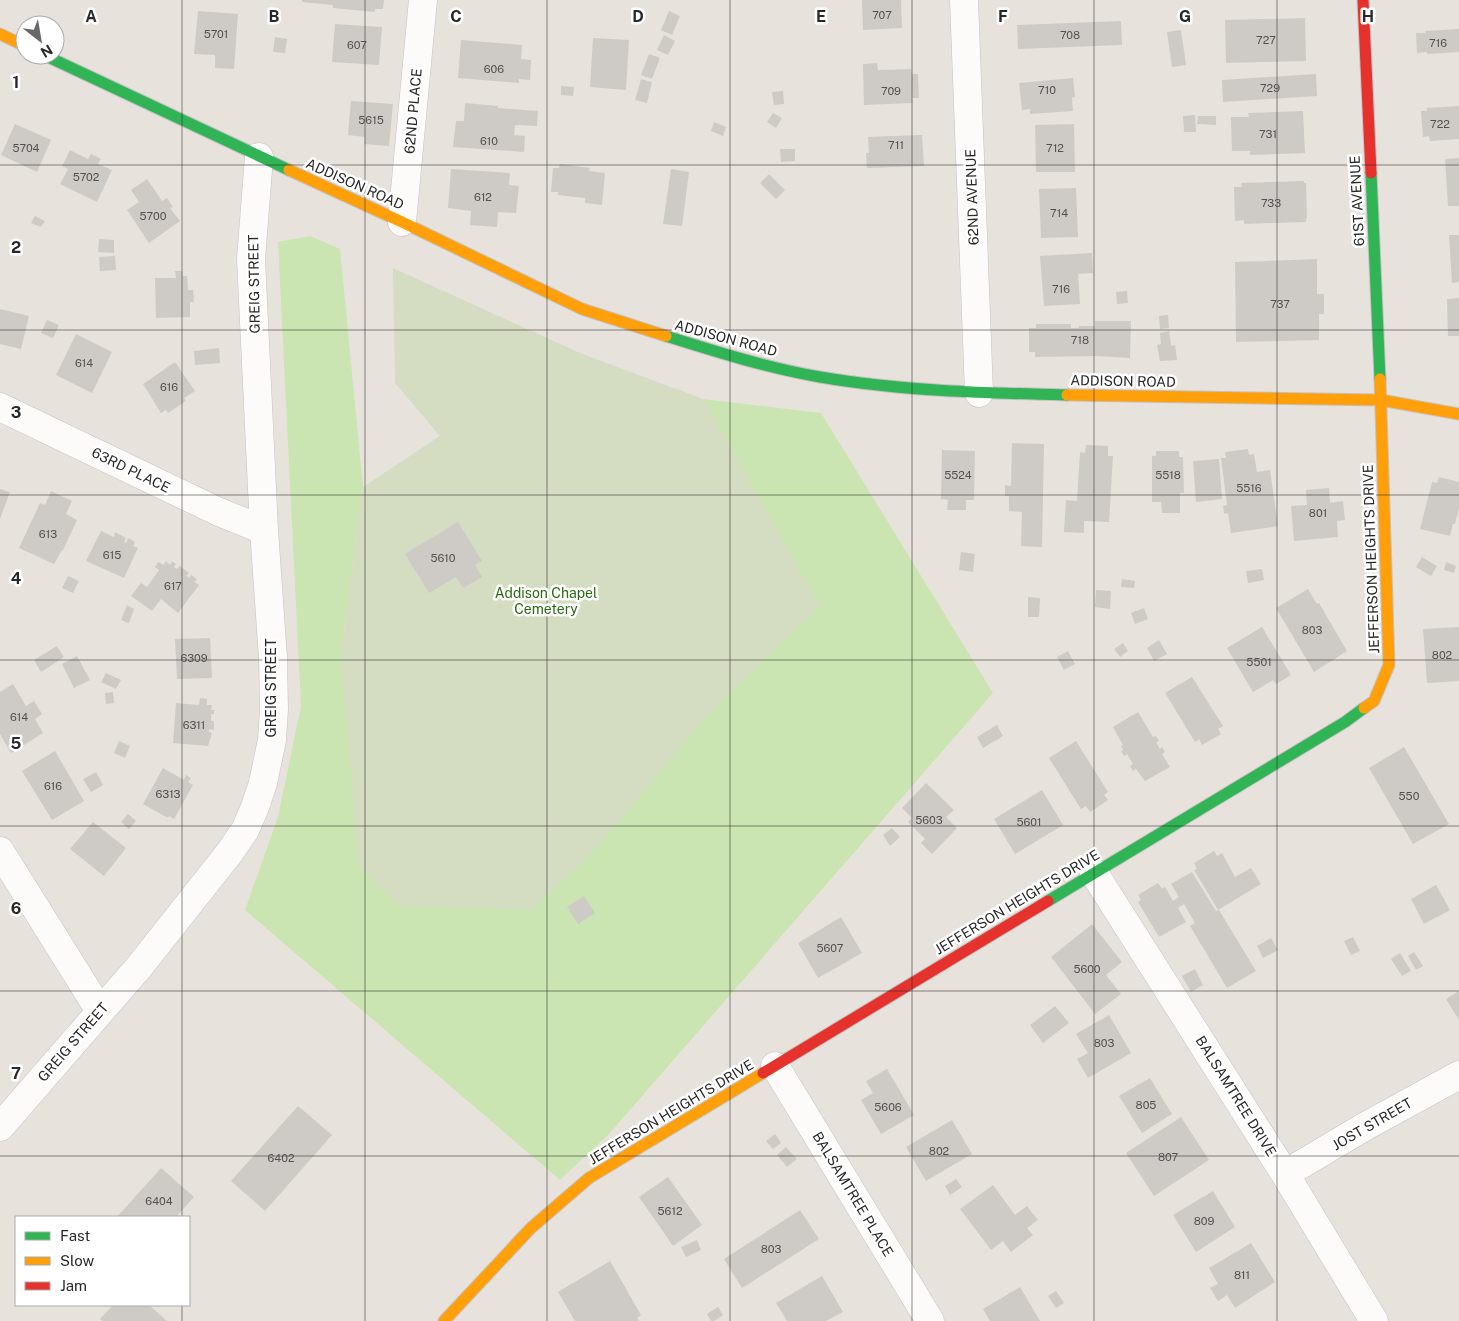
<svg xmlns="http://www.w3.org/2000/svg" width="1459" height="1321" font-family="'Public Sans',sans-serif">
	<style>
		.green { fill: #cae5b1 }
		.cemetery { fill: #d4dcc2 }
		.building { fill: #cecac6 }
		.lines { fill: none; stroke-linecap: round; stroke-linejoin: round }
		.street-casing { stroke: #c4c2c3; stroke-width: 29 }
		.fast-casing { stroke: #c4c2c3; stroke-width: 13 }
		.slow-casing { stroke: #c4c2c3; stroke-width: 13 }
		.jam-casing { stroke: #c4c2c3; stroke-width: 13 }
		.street { stroke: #fcfbfa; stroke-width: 28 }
		.fast { stroke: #30b455; stroke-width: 11 }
		.slow { stroke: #ff9f0a; stroke-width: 11 }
		.jam { stroke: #e5322d; stroke-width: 11 }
		.grid { fill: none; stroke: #282828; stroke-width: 1; stroke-opacity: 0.55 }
		.labels { text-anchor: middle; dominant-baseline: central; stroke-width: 5; stroke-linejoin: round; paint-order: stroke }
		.number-label { font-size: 11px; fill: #525150 }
		.street-label { font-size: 14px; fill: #282828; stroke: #fff }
		.park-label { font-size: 14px; fill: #296a13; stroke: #fff }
		.grid-label { font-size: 16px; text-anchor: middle; font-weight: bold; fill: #282828; stroke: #fff; stroke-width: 5; stroke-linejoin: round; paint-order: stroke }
	</style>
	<rect width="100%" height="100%" fill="#e8e2dc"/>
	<path class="green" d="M310,236l30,13 23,238 -22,166 9,94 181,163 58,-54 123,-147 107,-103 -116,-207 118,14 172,280 -384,441 -49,46 -315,-270 33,-93 23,-111 -23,-464z"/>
	<path class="cemetery" d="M393,268l187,85 123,46 116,207 -107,103 -123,147 -58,54 -131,-4 -41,-40 -18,-213 22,-166 77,-51 -45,-53z"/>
	<path class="building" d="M302,0h82l-1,9h-8v3l-42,-4v-3l-31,-3z
		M862,0h39l1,28 -39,2z
		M198,11l40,3 -4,55 -19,-1v-13l-21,-1z
		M669,11l11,5 -8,19 -11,-5z
		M1305,18l1,43 -80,2 -1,-43z
		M1121,21l1,24 -104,4 -1,-24z
		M335,24l47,3 -3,38 -47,-3z
		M1459,29v23l-32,2v-2l-10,1 -1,-20h10l-1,-2z
		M1181,30l5,35 -14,2 -5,-35z
		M664,35l11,6 -7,14 -11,-5z
		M275,37l12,2 -2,14 -12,-1z
		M593,38l36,2 -3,50 -36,-3z
		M461,40l61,5 -1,14 10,1 -1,20 -11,-1v4l-61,-5z
		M649,54l11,4 -8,21 -11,-4z
		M877,63l1,7 33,-1 1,5h6l1,24h-7l1,5 -49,2 -1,-41z
		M1316,74l1,22 -94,6 -1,-22z
		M1073,78l2,19 -3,1 1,13 -43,3v-5l-8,1 -3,-27z
		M641,79l11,3 -5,21 -12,-3z
		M561,86l13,1 -1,9 -12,-1z
		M783,91l1,13 -10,1 -2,-13z
		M351,101l42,3 -4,42 -25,-2 1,-7 -17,-2z
		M465,103l33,3v2l40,3 -1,15 -22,-1 -1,10 11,1 -1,16 -71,-5 3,-26h8z
		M1459,106v33l-29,2 -1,-5 -6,1 -2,-26h6v-3z
		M1303,111l2,42 -55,2v-4h-18l-1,-34h18l-1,-4z
		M773,113l9,5 -6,10 -9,-6z
		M1195,115l1,17h-12l-1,-16z
		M1198,116h18v9l-19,-1z
		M714,122l12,5 -3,9 -12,-5z
		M15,124l36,16 -14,32 -36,-17z
		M1074,124l1,48h-39l-1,-47z
		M922,135l2,31 -57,2 -1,-15h3l-1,-16z
		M780,149h15v12l-14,1z
		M70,150l18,9 3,-5 10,5 -3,5 14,6 -15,32 -37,-18 8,-15 -6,-3z
		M1459,158v48h-11l-3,-47z
		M560,164l30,4 -1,3 16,2 -3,32 -17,-2v-5l-27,-3v-3h-7l2,-24h6z
		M451,169l59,4 -1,12 10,1 -3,27 -18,-1 -1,15 -27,-2 1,-14 -23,-3z
		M671,169l18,3 -7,54 -19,-2z
		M769,174l16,16 -9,9 -16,-16z
		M147,179l15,22 5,-3 6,9 -3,1 10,13 -31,22 -22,-33 12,-8 -8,-12z
		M1304,181v2h2l1,35 -1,1v3l-62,2v-4l-9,1 -1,-34h8l-1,-4z
		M1076,188l2,49 -37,1 -2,-49z
		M35,216l10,5 -4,6 -10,-4z
		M1449,235h10v47l-7,1z
		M99,239l15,1v13l-16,-1z
		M1092,253l1,20 -15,1 2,30 -36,2 -4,-50z
		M115,256l1,14 -16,1 -1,-14z
		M1317,259v35h7v20h-5v26l-83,2 -1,-80z
		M175,271h7l1,5h4l1,14h5l1,12h-4v15l-34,1 -1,-40h21z
		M1127,291l1,12 -11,1 -1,-12z
		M1459,298v38h-11l-1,-37z
		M0,309l29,7 -8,33 -21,-5z
		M1168,315l1,13 -9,1 -1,-13z
		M47,320l12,5 -6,13 -12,-5z
		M1095,321h36l-1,37 -33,-2 -62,1v-5h-6v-24h7v-4h35v4h8v-2h16z
		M1169,331l2,15 4,-1 2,15 -17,1 -3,-16 4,-1 -1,-11z
		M76,334l36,18 -20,41 -36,-18z
		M219,348l1,15 -25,2 -1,-14z
		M175,362l20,29 -11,7 2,3 -18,12 -2,-3 -5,3 -18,-29z
		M1012,443l32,1 -2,103 -21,-1 1,-34 -13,-1v-15h-4v-11l6,1z
		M1086,445l22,1v10h5l-4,66 -25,-1v12l-20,-1 2,-32 11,1 3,-49 5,1z
		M1248,449l1,6 5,-1 3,18 13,-2 8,56 -47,7 -3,-20 -4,1 -1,-8 4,-1 -6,-47h5l-1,-6z
		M942,450l33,1 -1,49h-8v10h-19l1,-10 -7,-1z
		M1156,451h23v6h4l1,36h-4v20h-18l-1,-11h-9v-46h4z
		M1219,459l3,40 -26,3 -3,-41z
		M1439,477l20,5v26l-4,16h-2l-3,12 -30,-7 12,-47 5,1z
		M1329,488l1,15 13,-2 2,19 -8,1 1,16 -44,4 -3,-35 16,-1 -1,-15z
		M0,489l10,3 -10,27z
		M51,491l21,10 -6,13 11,6 -14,30h-1l-8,14 -35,-16 21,-45 5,2z
		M458,522l24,39 -7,4 7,12 -19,11 -7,-11 -27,16 -24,-39z
		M101,531l13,6 1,-5 11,6 -2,4 2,1 2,-5 7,4 -2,4 5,2 -14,30 -38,-17z
		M961,552l14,2 -2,18 -14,-2z
		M1422,557l15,9 -6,10 -15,-9z
		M166,561l4,4 2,-4 4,3 -2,3 3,2 3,-3 9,7 -3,3 3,2 2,-3 6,4 -3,3 5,3 -21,28 -17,-14 -9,12 -21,-15 10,-13 6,4 12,-17 -4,-3 3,-5 5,3z
		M1446,562l10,4 -2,7 -10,-3z
		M1262,569l2,11 -16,3 -2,-12z
		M68,576l11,5 -6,12 -11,-5z
		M1122,579l13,2 -1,7 -13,-1z
		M1308,589l9,15 2,-1 28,48 -33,21 -38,-64z
		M1096,590l15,1 -1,18 -15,-2z
		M1028,597l12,1 -1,19h-11z
		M127,605l7,4 -5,14 -8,-3z
		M1144,608l4,11 -13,5 -4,-11z
		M1262,627l29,48 -15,9 -3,-4 -20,12 -26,-44z
		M1459,627v54l-32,2 -4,-54z
		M210,638l2,40 -35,1 -2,-40z
		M1159,640l8,14 -13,7 -7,-13z
		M1123,643l5,8 -8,6 -6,-8z
		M57,646l7,11 -23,15 -7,-12z
		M1068,651l7,13 -11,6 -7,-13z
		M77,656l13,24 -16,8 -12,-24z
		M106,673l15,7 -5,9 -15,-7z
		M1192,677l31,49 -5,3 3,5 -19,11 -3,-6 -4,3 -30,-49z
		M13,684l13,22 8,-5 8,13 -7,5 8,14 -32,20 -11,-19v-42z
		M113,692l1,11 -8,1 -1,-11z
		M200,698l7,1v6h5l-1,5h3v4h-3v7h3v9l-5,-1v3l3,1 -4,13 -35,-3 3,-40 23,2z
		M1138,712l15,25 3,-1 3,5 -3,1 4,7 2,-2 3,5 -3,2 8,13 -25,14 -9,-12 -3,2 -3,-5 3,-2 -6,-10 -3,2 -3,-5 2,-1 -2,-4 2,-1 -10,-18z
		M997,725l6,11 -20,12 -6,-11z
		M119,741l11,5 -5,12 -11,-5z
		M1076,741l32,51 -4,3 4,5 -18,12 -4,-6 -5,3 -32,-51z
		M1404,747l45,77 -36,20 -44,-76z
		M55,751l29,50 -32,19 -30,-49z
		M163,768l21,12 2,-5 5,3 -3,4 5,3 -19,34 -5,-3 -1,2 -25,-14z
		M96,772l7,13 -12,7 -8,-13z
		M926,783l28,27 -8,7 11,11 -25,26 -11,-11 4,-4 -17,-17 4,-4 -10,-10z
		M1042,790l21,35 -48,29 -21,-35z
		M128,814l8,7 -7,8 -8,-7z
		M93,822l33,26 -22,28 -34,-27z
		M892,828l8,9 -10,9 -7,-11z
		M1214,851l3,5 5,-3 13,24 16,-9 10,16 -43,26 -24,-40 3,-1 -3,-6z
		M1192,872l24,39 3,-1 37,61 -29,17 -37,-62 5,-3 -11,-19 -6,4 8,14 -27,15 -21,-35 3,-2 -3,-5 20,-12 4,6 3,-2 8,14 6,-4 -8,-13z
		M1436,885l14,25 -26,14 -13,-25z
		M584,896l11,17 -17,11 -11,-17z
		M841,917l21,36 -44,25 -20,-35z
		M1092,924l30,38 -16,13 15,19 -26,20 -44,-57z
		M1353,937l7,14 -9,4 -7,-14z
		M1271,938l7,12 -15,8 -6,-12z
		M1414,952l9,14 -7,4 -8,-14z
		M1400,953l11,18 -9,5 -11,-17z
		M1195,969l8,16 -12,7 -9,-16z
		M1459,991v29l-13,-21z
		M1055,1006l14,17 -26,20 -13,-18z
		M1109,1015l22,38 -43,25 -11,-19 11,-6 -12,-19z
		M887,1069l27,46 -33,19 -20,-34 12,-7 -7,-12z
		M1150,1078l22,36 -30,19 -23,-37z
		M298,1106l34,29 -67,76 -34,-30z
		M1181,1117l28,43 -55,36 -28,-43z
		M952,1120l20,34 -46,27 -20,-34z
		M775,1134l6,9 -8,6 -7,-8z
		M786,1147l11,12 -10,8 -10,-12z
		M161,1168l33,29 -18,20h-59z
		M668,1177l34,48 -29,21 -34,-49z
		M956,1179l6,8 -12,8 -5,-9z
		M993,1185l22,30 12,-9 11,14 -11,8 6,7 -22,17 -8,-11 -12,9 -31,-41z
		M1213,1191l22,36 -39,25 -23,-37z
		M800,1210l19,29 -77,49 -18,-29z
		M697,1240l4,10 -15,7 -5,-10z
		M1251,1243l24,39 -40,26 -8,-13 -9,6 -8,-13 8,-4 -9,-16z
		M610,1261l31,54 -4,3 2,3h-64l-17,-29z
		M822,1276l21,36 -17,9h-39l-11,-18z
		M1020,1287l20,34h-50l-7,-12z
		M1056,1291l8,12 -8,5 -8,-12z
		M113,1305h36l18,16h-64l-3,-2z
		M718,1307l5,8 -9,6h-3l-4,-7z"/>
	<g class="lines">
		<defs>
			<path id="street" d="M964,0l15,393
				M402,222l21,-222
				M0,407l219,105 45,18
				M0,851l100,160
				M1094,873l191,301 89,147
				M775,1066l155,255
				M0,1127l139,-160 91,-115 15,-22 10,-23 8,-24 9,-43 2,-31 -1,-51 -9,-128 -13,-271 8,-102
				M1285,1174l79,-47 95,-52"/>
			<path id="fast" d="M44,55l245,115
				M1371,173l9,206
				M666,336c51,16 102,32 154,41 82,14 165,16 247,18
				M1048,901l297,-179 19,-14"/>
			<path id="slow" d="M0,34l25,12
				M289,170l113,52 180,87 84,27
				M1067,395l314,5 78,14
				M1364,708l10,-7 15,-36 -9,-286
				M444,1321l87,-93 58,-50 174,-105"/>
			<path id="jam" d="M1363,0l8,173
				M763,1073l285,-172"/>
		</defs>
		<use href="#street" class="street-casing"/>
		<use href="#fast" class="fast-casing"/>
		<use href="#slow" class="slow-casing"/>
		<use href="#jam" class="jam-casing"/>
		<use href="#street" class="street"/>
		<use href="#fast" class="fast"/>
		<use href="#slow" class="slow"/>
		<use href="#jam" class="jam"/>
	</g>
	<path class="grid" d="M182,0v1217M365,0v1321M547,0v1321M730,0v1321M912,0v1321M1094,0v1321M1277,0v1321M0,165h1459M0,330h1459M0,495h1459M0,660h1459M0,826h1459M0,991h1459M0,1156h1459M182,1305v16"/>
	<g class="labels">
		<g class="number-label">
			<text x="882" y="15">707</text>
			<text x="216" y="34">5701</text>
			<text x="1070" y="35">708</text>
			<text x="1266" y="40">727</text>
			<text x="1438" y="43">716</text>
			<text x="357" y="45">607</text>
			<text x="494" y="69">606</text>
			<text x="1270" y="88">729</text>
			<text x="1047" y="90">710</text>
			<text x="891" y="91">709</text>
			<text x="371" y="120">5615</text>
			<text x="1440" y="124">722</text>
			<text x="1268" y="134">731</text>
			<text x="489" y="141">610</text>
			<text x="896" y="145">711</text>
			<text x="26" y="148">5704</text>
			<text x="1055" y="148">712</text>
			<text x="86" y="177">5702</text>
			<text x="483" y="197">612</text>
			<text x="1271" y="203">733</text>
			<text x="1059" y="213">714</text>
			<text x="153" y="216">5700</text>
			<text x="1061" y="289">716</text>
			<text x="1280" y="304">737</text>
			<text x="1080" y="340">718</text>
			<text x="84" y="363">614</text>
			<text x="169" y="387">616</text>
			<text x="958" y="475">5524</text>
			<text x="1168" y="475">5518</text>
			<text x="1249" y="488">5516</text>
			<text x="1318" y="513">801</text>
			<text x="48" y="534">613</text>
			<text x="112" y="555">615</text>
			<text x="443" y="558">5610</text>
			<text x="173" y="586">617</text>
			<text x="1312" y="630">803</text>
			<text x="1442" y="655">802</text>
			<text x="194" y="658">6309</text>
			<text x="1259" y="662">5501</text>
			<text x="19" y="717">614</text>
			<text x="194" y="725">6311</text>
			<text x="53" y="786">616</text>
			<text x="168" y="794">6313</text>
			<text x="1409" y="796">550</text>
			<text x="929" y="820">5603</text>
			<text x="1029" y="822">5601</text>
			<text x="830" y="948">5607</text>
			<text x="1087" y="969">5600</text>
			<text x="1104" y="1043">803</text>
			<text x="1146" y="1105">805</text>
			<text x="888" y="1107">5606</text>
			<text x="939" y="1151">802</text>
			<text x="1168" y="1157">807</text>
			<text x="281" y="1158">6402</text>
			<text x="159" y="1201">6404</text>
			<text x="670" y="1211">5612</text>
			<text x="1204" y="1221">809</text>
			<text x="771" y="1249">803</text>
			<text x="1242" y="1275">811</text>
		</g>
		<g class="street-label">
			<text transform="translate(413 111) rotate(-85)">62ND PLACE</text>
			<text transform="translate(355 184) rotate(24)">ADDISON ROAD</text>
			<text transform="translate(972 197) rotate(-92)">62ND AVENUE</text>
			<text transform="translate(1357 201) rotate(-93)">61ST AVENUE</text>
			<text transform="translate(254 284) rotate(-91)">GREIG STREET</text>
			<text transform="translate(726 338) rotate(15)">ADDISON ROAD</text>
			<text transform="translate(1123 381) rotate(1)">ADDISON ROAD</text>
			<text transform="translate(131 470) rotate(26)">63RD PLACE</text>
			<text transform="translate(1371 559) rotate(-92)">JEFFERSON HEIGHTS DRIVE</text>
			<text transform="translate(271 688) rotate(-90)">GREIG STREET</text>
			<text transform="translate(1017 902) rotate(-31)">JEFFERSON HEIGHTS DRIVE</text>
			<text transform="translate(73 1042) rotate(-49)">GREIG STREET</text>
			<text transform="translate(1236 1096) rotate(58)">BALSAMTREE DRIVE</text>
			<text transform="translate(671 1112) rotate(-31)">JEFFERSON HEIGHTS DRIVE</text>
			<text transform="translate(1372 1124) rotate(-30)">JOST STREET</text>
			<text transform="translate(853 1194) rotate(59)">BALSAMTREE PLACE</text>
		</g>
		<g class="park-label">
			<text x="546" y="593">Addison Chapel<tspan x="546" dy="16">Cemetery</tspan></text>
		</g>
	</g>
	<g class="grid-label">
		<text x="91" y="22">A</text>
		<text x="274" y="22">B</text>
		<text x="456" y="22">C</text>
		<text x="638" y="22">D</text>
		<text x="821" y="22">E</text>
		<text x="1003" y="22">F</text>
		<text x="1185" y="22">G</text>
		<text x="1368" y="22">H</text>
		<text x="16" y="88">1</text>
		<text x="16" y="253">2</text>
		<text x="16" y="418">3</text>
		<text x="16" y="584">4</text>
		<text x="16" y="749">5</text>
		<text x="16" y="914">6</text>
		<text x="16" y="1079">7</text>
	</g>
	<rect x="15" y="1216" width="175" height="90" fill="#ffffff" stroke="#a9a9a9"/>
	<rect x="25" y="1232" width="25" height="8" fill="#30b455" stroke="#a9a9a9"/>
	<text x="60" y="1241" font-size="15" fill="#282828">Fast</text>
	<rect x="25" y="1257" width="25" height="8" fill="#ff9f0a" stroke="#a9a9a9"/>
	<text x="60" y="1266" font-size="15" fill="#282828">Slow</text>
	<rect x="25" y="1282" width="25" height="8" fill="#e5322d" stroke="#a9a9a9"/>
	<text x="60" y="1291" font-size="15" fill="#282828">Jam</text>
	<g transform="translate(40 40) rotate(149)"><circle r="24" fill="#ffffff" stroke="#a9a9a9"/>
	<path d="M0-4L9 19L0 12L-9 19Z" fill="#6b6967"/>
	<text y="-8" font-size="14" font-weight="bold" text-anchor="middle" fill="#282828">N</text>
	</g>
</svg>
